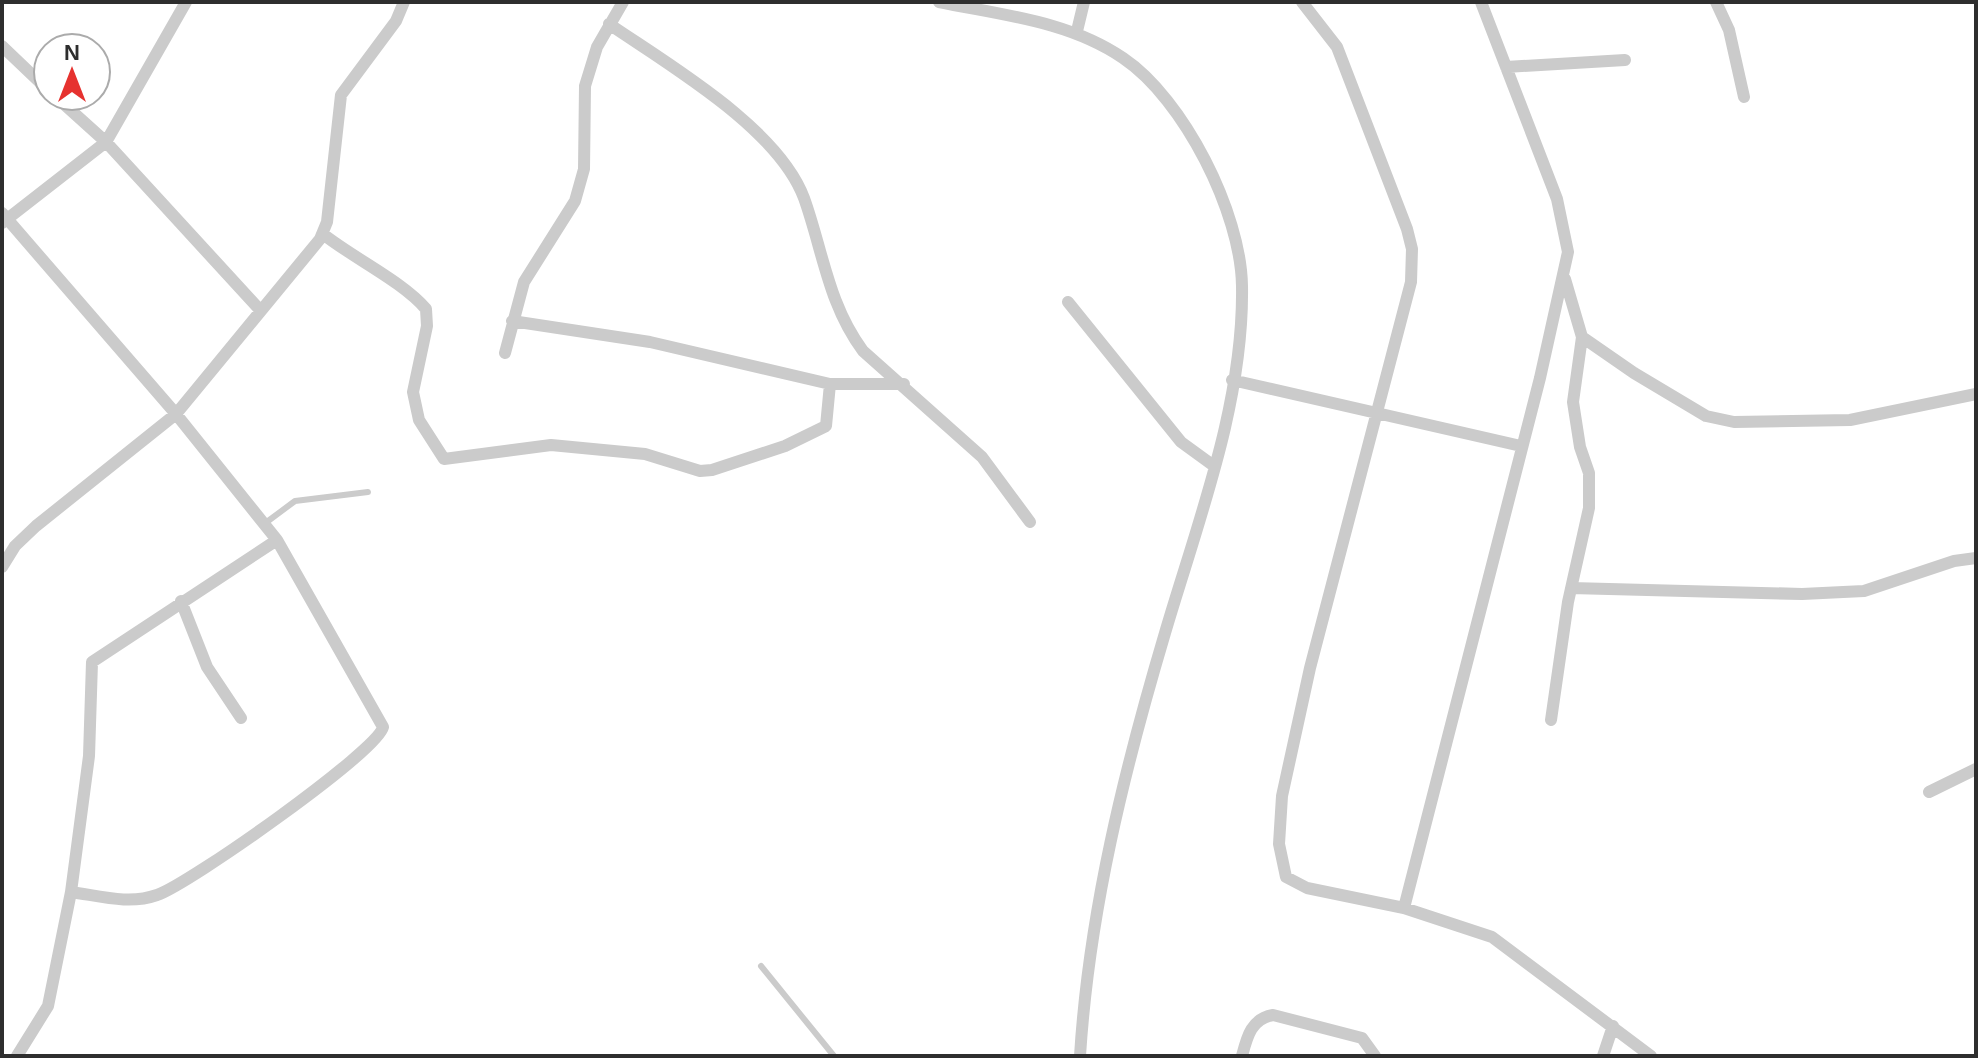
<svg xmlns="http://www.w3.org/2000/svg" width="1978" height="1058" font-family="Arial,sans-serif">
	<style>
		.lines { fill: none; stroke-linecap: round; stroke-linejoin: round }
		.lane { stroke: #cbcbcb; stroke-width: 6 }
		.street { stroke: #cbcbcb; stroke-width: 12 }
	</style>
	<rect width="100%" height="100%" fill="#fff"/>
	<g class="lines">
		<path class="lane" d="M264,524l31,-23 73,-9
			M761,966l73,90"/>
		<path class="street" d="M939,2c63,13 130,19 184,56 61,41 118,155 119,228 2,117 -44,235 -77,347 -41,138 -76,279 -85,423
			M1302,2l35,45 70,182 5,20 -1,33 -101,386 -28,128 -3,48 7,33 21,11 97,20 88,29 159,119
			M1716,2l13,28 15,67
			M609,24c60,41 169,104 195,174 19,53 24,106 59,153l119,106 48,65
			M1077,31l7,-29
			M2,46l46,44
			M1506,67l119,-7
			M55,96l51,46 154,168
			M2,213l174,201 101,126 106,187c-5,24 -195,158 -226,168 -28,10 -57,1 -86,-3
			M2,223l104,-81 80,-140
			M323,234c30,24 79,47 103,75l1,17 -14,66 6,28 25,39 107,-14 94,9 55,17 12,-1 73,-24 41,-20 4,-42
			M1565,279l17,58 52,36 72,43 28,6 116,-2 126,-26
			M1068,302l113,140 33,24
			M512,321l138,21 180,42h74
			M505,353l19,-71 51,-81 9,-32 1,-83 12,-39 26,-45
			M1232,380l289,66
			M2,567l13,-21 21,-20 140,-112 144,-175 7,-17 14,-127 55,-74 8,-19
			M1571,588l231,6 62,-3 90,-30 22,-3
			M181,601l26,66 34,51
			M1551,720l17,-118 21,-94v-35l-9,-26 -7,-45 9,-65
			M1929,792l47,-23
			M1404,908l136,-530 28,-126 -11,-53 -76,-197
			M17,1056l31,-50 23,-114 18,-136 3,-94 185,-122
			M1242,1056c5,-19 9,-37 31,-41l89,23 13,18
			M1603,1056l10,-30"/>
	</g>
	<rect width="1978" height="1058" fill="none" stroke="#2e2e2e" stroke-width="8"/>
	<g transform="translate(72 72)"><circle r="38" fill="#ffffff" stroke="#ababab" stroke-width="2"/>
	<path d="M0-6L14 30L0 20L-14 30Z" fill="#e6322f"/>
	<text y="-12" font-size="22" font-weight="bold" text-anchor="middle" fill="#2e2e2e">N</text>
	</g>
</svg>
